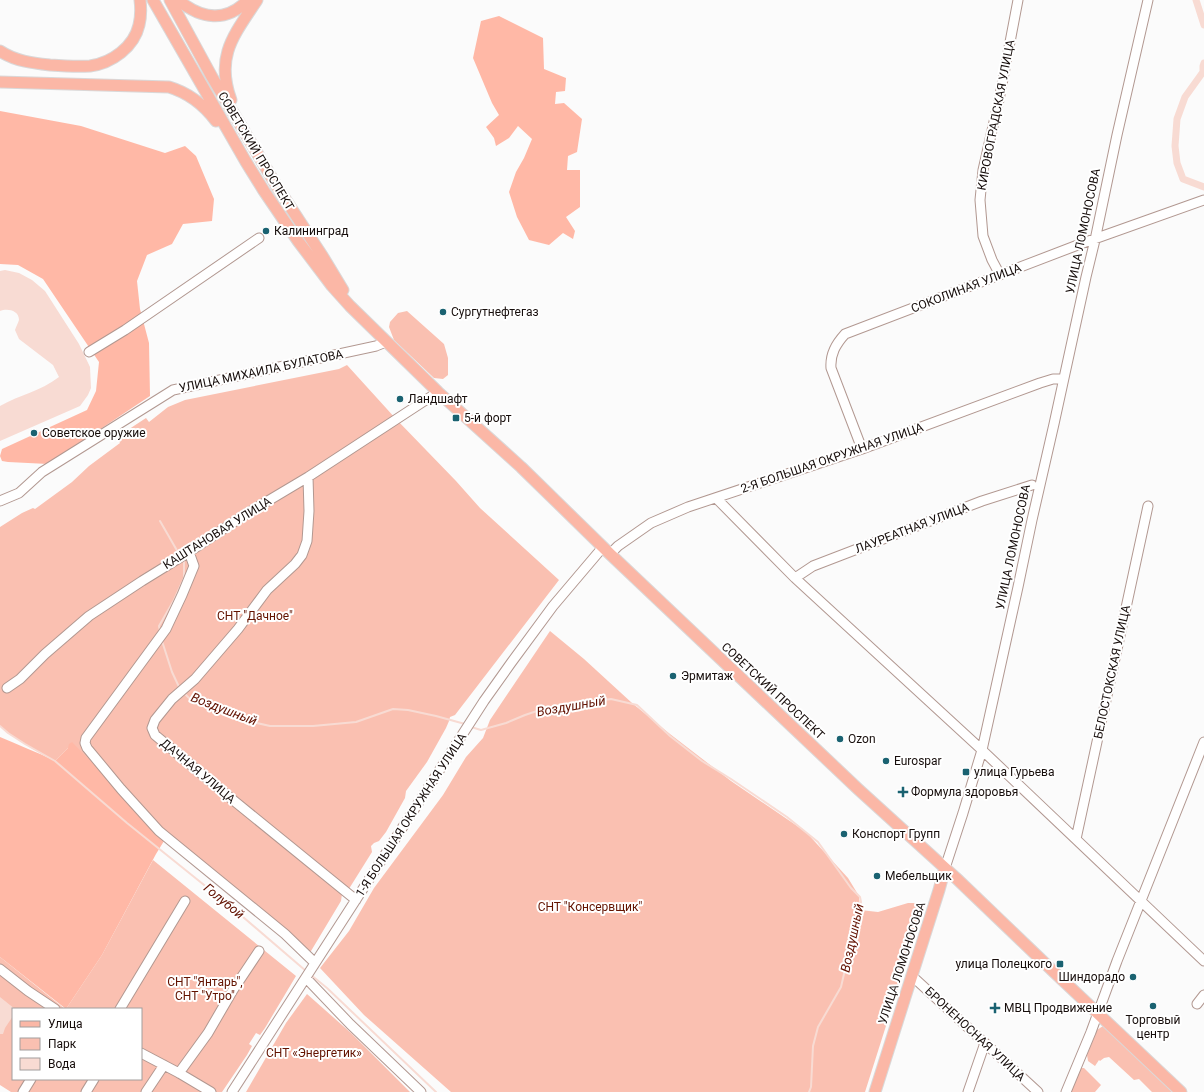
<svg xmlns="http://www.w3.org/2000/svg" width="1204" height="1092" font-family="Roboto,sans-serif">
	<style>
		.green { fill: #fac0b1 }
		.forest { fill: #ffb8a6 }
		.water { fill: #f8dbd3 }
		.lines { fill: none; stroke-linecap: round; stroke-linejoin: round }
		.stream { stroke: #f8dbd3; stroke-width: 2 }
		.canal { stroke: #f8dbd3; stroke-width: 7 }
		.minor-casing { stroke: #b29891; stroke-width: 11 }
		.major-casing { stroke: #dad8d8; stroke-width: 13 }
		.minor { stroke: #fff; stroke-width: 9 }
		.major { stroke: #fbb7a6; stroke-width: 11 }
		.poi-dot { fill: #1a6271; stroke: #fff; stroke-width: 1.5 }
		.labels { text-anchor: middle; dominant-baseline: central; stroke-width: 4; stroke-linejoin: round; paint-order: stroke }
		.street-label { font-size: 12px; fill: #160d0b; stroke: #fff }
		.poi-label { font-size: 12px; fill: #160d0b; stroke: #fff; text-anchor: start }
		.park-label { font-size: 12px; fill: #631300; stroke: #fff }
		.water-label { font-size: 13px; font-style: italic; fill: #621100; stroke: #fff }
	</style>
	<rect width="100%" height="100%" fill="#fbfbfb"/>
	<path class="green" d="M407,311l37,33 4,14v17l-5,4 -9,-1 -40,-38 -5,-13 1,-5 8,-9z
		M347,365l49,54 60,62 24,27 79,72 -104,135 -5,2 -1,4 -3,7 -19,34 -21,29 -1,7 -19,34 -7,9 -5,2 -3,3 1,6 -25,40 -2,2h-3l-1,7 -33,55 -144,-115 -96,-93 -13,13c-19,-10 -39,-21 -55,-35v-199l22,-14 11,-5 2,1 37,-27 17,-16 31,-23 -3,-6 29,-19 3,4 19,-15 17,-7 154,-31z
		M550,631l34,28 48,44 38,31 61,47 75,51 42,46 11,18 1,14 18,2 30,-9h17l-60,189h-414l-87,-77 -44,-47 29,-37 25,-43 69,-93 23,-38 17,-19 7,-18z
		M153,860l143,116 -31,52 -5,7 -4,-2 -7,11 3,2 -5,9 -25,37h-211l-11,-7v-128l65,52h-52v70h128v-70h-75l36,-54z
		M307,994l44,39 59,59h-164l40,-69z
		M1103,1026l69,66h-20l-13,-13 -5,1 -25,-23 -5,1 -4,3 -1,-1 -4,6 -7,-5 -1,-6 10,-25z
		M1080,1068h4l17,17 -6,7h-24z"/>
	<path class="forest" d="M499,16l44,22 1,31 22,9 -1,13 -9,1 -1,12 9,-1 18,16 -5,33 -9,4 -1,14h13v37l-14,10 9,14 -2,8 -10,-6 -14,12 -20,-5 -12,-23 -8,-25 7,-20 8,-14 8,-19 -14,-13 -9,12 -13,8 -2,-8 -8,-11 13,-12 -7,-12 -19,-45 8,-37z
		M0,111l81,15 84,27 20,-7 11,10 18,43 -2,22 -29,3 -11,20 -25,11 -10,26 3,28 9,34 1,53 -102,68 -40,-2 -6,-1 -2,-5 2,-7 85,-39 9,-19 3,-29 -56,-83 -25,-14 -18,-1z
		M0,737c18,8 37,15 55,24l13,-13 1,-4 3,-2 40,41 27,32 25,26 -8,13 -54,101 -36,54 -66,-52z"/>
	<path class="water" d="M5,270l14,3 13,7 13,11 34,53 11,23 1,21 -3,7 -8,11 -80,35v-35c19,-11 41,-15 59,-29l-6,-12 -34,-26 -4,-9c1,-3 3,-7 4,-10 0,-10 -12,-12 -19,-9v-40z
		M0,997l15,12h-2v7l-8,12 -2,6h-3z"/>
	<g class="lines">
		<path class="stream" d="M160,521l19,33
			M160,631l-1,-5 15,-26 10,-22v-16l-1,-2
			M162,641l10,31 8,17
			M183,692l6,6 32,13 27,10 22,5h43l43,-4 37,-13 15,1 28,6 29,8
			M0,726l8,7 17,11 30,17 72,62 102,82 77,66
			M471,727l10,3 25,-7 19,-8 21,-7 20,-2 5,2 4,-4 36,-5 26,6 33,31 32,25 29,18 56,38 31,25 33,46 9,9 1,5 -6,31 -5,15 -9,39 -23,40 -5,19 -2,41 -2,5
			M311,975l16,13 109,104"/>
		<path class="canal" d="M1196,0l8,25
			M1204,63l-1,3v6l-18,25 -8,22 -2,27 2,17 6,16 21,8"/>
		<defs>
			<path id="minor" d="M1000,275l-8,-15 -9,-24 -3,-36 3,-30 16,-70 19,-100
				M89,352l36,-22 134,-92
				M862,449l-31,-81c-1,-14 5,-24 14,-34l238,-91 121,-43
				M308,477l1,34 -2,30 -5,14 -7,9 -28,26 -29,39 -43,50 -23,20 -17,21 -3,8 3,7 78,65 123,100
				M716,498l79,80 187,172 222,211
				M0,501l19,-8 23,-21 131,-82 203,-44 10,-4
				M189,552l5,14 -12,29 -16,34 -80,109 -1,5 2,5 34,41 38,42 126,103 30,29
				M610,554l8,-8 33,-23 37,-16 174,-58 178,-66 13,-4h10
				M795,578l18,-12 169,-65 50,-16
				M7,688l13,-9 25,-25 44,-38 53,-35 47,-29 57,-38 62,-37 130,-85
				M1076,839l72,-333
				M945,868l18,-55 19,-63 36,-163 14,-67 22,-96 32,-147 9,-37 22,-105 31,-135
				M0,969l28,22 27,18
				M912,976l126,116
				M306,978l44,46 71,68
				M1197,1004l7,-9
				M120,1009l65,-108
				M141,1053l38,20 32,19
				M179,1073l29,-40 25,-43 26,-39
				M23,1092l8,-13
				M86,1092l8,-13
				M146,1092l18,-27
				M232,1092l252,-391 27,-38 42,-57 50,-59
				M968,1092l17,-49
				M1066,1092l25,-60 26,-71 87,-219"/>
			<path id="major" d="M153,0l93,162 18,29 34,50 34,45 18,20 88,86 83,75 89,87 248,235 98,89 98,94 127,120
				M170,0l42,77 64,108 47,72 20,33
				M178,0c23,19 48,23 70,0
				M0,51c15,10 32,12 50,14 13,1 27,2 40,1 22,-3 44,-19 49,-41 2,-8 2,-17 1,-25
				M0,82l169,5c20,6 35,18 47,34
				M231,100c-16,-44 3,-65 26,-100
				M875,1092l64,-202 6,-22"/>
		</defs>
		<use href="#minor" class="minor-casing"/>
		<use href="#major" class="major-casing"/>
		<use href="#minor" class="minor"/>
		<use href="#major" class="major"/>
	</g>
	<g class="poi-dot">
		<circle cx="266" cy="231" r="4"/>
		<circle cx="443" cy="312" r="4"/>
		<circle cx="400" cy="399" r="4"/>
		<rect x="452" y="414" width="8" height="8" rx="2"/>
		<circle cx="34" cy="433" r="4"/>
		<circle cx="673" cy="676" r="4"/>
		<circle cx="840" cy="739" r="4"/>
		<circle cx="886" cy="761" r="4"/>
		<rect x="962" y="768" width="8" height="8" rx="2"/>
		<path d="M901 786h4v4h4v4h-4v4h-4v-4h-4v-4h4z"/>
		<circle cx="844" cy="834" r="4"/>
		<circle cx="877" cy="876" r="4"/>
		<rect x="1056" y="960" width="8" height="8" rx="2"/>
		<circle cx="1133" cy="977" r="4"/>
		<circle cx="1153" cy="1006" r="4"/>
		<path d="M993 1002h4v4h4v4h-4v4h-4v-4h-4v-4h4z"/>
	</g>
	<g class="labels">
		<g class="street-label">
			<text transform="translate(996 115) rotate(-79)">КИРОВОГРАДСКАЯ УЛИЦА</text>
			<text transform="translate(256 151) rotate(59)">СОВЕТСКИЙ ПРОСПЕКТ</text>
			<text transform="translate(1083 231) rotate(-78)">УЛИЦА ЛОМОНОСОВА</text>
			<text transform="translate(966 288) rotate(-21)">СОКОЛИНАЯ УЛИЦА</text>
			<text transform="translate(261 371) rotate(-12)">УЛИЦА МИХАИЛА БУЛАТОВА</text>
			<text transform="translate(832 458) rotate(-19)">2-Я БОЛЬШАЯ ОКРУЖНАЯ УЛИЦА</text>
			<text transform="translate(912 528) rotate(-21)">ЛАУРЕАТНАЯ УЛИЦА</text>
			<text transform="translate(217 533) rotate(-32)">КАШТАНОВАЯ УЛИЦА</text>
			<text transform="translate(1013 547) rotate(-78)">УЛИЦА ЛОМОНОСОВА</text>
			<text transform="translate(1112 672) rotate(-78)">БЕЛОСТОКСКАЯ УЛИЦА</text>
			<text transform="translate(773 691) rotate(43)">СОВЕТСКИЙ ПРОСПЕКТ</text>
			<text transform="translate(198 771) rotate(40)">ДАЧНАЯ УЛИЦА</text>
			<text transform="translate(411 815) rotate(-57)">1-Я БОЛЬШАЯ ОКРУЖНАЯ УЛИЦА</text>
			<text transform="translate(902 963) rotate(-72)">УЛИЦА ЛОМОНОСОВА</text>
			<text transform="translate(975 1034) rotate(43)">БРОНЕНОСНАЯ УЛИЦА</text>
		</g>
		<g class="poi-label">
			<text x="274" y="231">Калининград</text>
			<text x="451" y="312">Сургутнефтегаз</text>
			<text x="408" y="399">Ландшафт</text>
			<text x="464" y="418">5-й форт</text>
			<text x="42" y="433">Советское оружие</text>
			<text x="681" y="676">Эрмитаж</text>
			<text x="848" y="739">Ozon</text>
			<text x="894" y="761">Eurospar</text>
			<text x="974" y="772">улица Гурьева</text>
			<text x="911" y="792">Формула здоровья</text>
			<text x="852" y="834">Конспорт Групп</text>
			<text x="885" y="876">Мебельщик</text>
			<text x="1052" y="964" text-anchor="end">улица Полецкого</text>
			<text x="1125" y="977" text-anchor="end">Шиндорадо</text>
			<text x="1004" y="1008">МВЦ Продвижение</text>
			<text x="1153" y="1020" text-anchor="middle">Торговый<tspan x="1153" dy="14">центр</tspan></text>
		</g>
		<g class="park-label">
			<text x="255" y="616">СНТ "Дачное"</text>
			<text x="590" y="907">СНТ "Консервщик"</text>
			<text x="205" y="982">СНТ "Янтарь",<tspan x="205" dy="14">СНТ "Утро"</tspan></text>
			<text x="314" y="1053">СНТ «Энергетик»</text>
		</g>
		<g class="water-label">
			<text transform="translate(571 706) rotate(-10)">Воздушный</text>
			<text transform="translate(224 709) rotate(21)">Воздушный</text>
			<text transform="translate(224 901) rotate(39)">Голубой</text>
			<text transform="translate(852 938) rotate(-78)">Воздушный</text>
		</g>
	</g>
	<rect x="12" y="1008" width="130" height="72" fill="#ffffff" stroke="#a29e9d"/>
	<rect x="20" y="1021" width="20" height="6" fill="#fbb7a6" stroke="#a29e9d"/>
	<text x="48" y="1028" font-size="12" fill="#160d0b">Улица</text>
	<rect x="20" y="1038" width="20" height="12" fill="#fac0b1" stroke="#a29e9d"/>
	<text x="48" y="1048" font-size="12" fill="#160d0b">Парк</text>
	<rect x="20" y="1058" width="20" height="12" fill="#f8dbd3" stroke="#a29e9d"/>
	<text x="48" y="1068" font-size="12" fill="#160d0b">Вода</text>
</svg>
